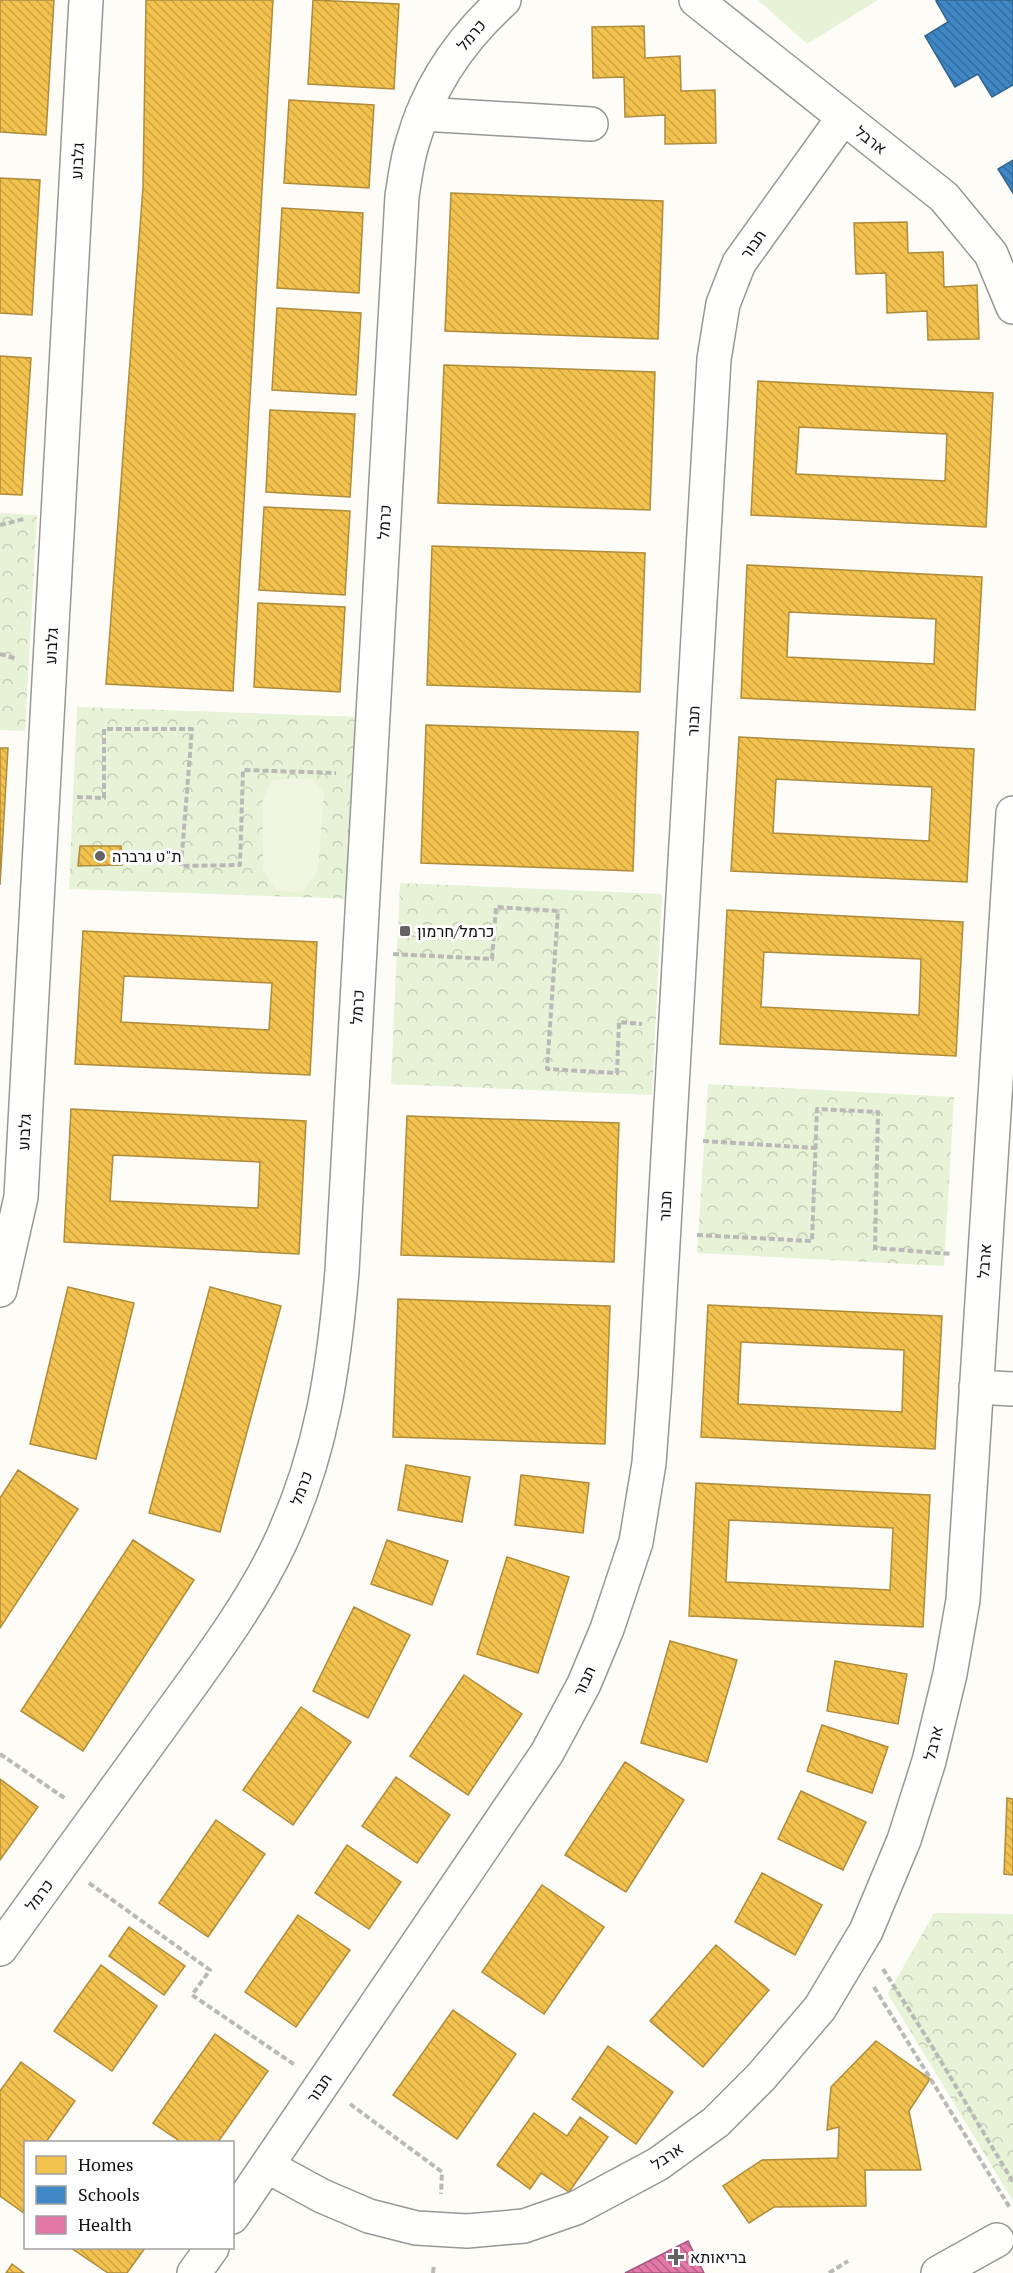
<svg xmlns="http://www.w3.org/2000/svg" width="1013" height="2273" font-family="'PT Serif',Heebo,serif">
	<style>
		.grass { fill: #e7f3d7 }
		.park { fill: url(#park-crowns) }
		.pitch { fill: #f0f6e1 }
		.homes { fill: url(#homes-back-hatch); stroke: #ae8c3c; stroke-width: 1.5; fill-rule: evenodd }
		.schools { fill: url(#schools-back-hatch); stroke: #31648f; stroke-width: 1.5 }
		.health { fill: url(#health-back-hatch); stroke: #a4587b; stroke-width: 1.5 }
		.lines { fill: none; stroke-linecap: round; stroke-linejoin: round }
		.minor-casing { stroke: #979795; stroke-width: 36 }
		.path { stroke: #b9b9b8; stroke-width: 4; stroke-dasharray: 6 3; stroke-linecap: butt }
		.minor { stroke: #fffffe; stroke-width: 33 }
		.poi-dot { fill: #646362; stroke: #fff; stroke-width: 2 }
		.labels { text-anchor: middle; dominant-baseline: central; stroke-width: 6; stroke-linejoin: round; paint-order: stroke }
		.street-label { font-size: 16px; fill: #111; stroke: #fff }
		.poi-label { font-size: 16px; fill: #111; stroke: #fff; text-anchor: start }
	</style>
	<defs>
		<pattern id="park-crowns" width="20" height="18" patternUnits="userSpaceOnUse" patternTransform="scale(1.5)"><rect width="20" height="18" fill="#e7f3d7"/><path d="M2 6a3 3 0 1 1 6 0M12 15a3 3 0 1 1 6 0" fill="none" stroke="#c5cfb8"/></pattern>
		<pattern id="homes-back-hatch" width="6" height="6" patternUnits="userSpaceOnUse" patternTransform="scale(1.5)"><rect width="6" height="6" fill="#f2c14e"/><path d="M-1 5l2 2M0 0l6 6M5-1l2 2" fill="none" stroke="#cea543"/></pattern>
		<pattern id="schools-back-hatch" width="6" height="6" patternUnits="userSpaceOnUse" patternTransform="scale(1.5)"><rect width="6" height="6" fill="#3f88c5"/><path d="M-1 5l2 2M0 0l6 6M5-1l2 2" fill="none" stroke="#336e9f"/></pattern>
		<pattern id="health-back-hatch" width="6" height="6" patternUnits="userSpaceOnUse" patternTransform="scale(1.5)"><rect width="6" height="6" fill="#e377a8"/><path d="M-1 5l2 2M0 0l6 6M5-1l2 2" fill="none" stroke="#b76087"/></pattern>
	</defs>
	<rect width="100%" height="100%" fill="#fdfcf7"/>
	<path class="grass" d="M758,0h120l-71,44z"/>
	<path class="park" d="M0,513l37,2 -12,216 -25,-1z
		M77,707l283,10 -7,182 -284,-10z
		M400,883l262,11 -10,201 -261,-11z
		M708,1084l246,13 -10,169 -247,-13z
		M934,1913l79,1v287l-125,-207z"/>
	<path class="pitch" d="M312,778l12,14 -6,78 -16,23 -26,-3 -13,-20v-71l9,-19z"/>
	<path class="homes" d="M0,0h54l-8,135 -46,-3z
		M146,0h127l-40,691 -127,-7 37,-497z
		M313,0l86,4 -5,85 -86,-5z
		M644,26l1,32 35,-2 1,35 34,-1 1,53 -51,1v-29l-40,2 -1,-40 -31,1 -1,-51z
		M289,100l85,5 -5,83 -85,-5z
		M0,178l40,2 -8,135 -32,-2z
		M451,193l212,8 -5,138 -213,-8z
		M282,208l81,5 -4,80 -82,-5z
		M907,222l1,31 35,-1 1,35 33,-2 2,54 -51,1 -1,-29 -40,2 -1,-40 -30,1 -2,-51z
		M277,308l84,5 -5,82 -84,-5z
		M0,356l31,2 -9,137 -22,-1z
		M444,365l211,7 -5,138 -212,-7z
		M758,381l235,12 -7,134 -235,-12zM799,427l148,7 -2,47 -149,-7z
		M270,410l85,4 -5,83 -84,-5z
		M264,507l86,4 -5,84 -86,-5z
		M432,546l213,7 -5,139 -213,-7z
		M747,565l235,12 -7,133 -234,-12zM789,612l147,7 -2,45 -147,-7z
		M258,603l87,4 -5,85 -86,-5z
		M426,725l212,7 -5,139 -212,-8z
		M739,737l235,12 -7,133 -236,-11zM776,779l156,8 -3,54 -156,-8z
		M0,748h8l-8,137z
		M80,846h41l1,19 -44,1z
		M727,910l236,12 -7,134 -236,-12zM764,952l157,7 -2,56 -158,-8z
		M83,931l234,11 -7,133 -235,-11zM124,976l148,7 -3,47 -148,-8z
		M71,1109l235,12 -7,133 -235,-12zM113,1155l147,7 -2,46 -148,-7z
		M407,1116l212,7 -5,139 -213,-7z
		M68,1287l66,16 -38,156 -66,-15z
		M210,1287l71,19 -61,226 -71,-19z
		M398,1299l212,7 -5,138 -212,-7z
		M708,1305l234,11 -7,133 -234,-12zM741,1342l163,8 -2,62 -164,-8z
		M406,1465l64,12 -8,45 -64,-12z
		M18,1470l60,39 -78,119v-130z
		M521,1475l68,8 -6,50 -68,-8z
		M696,1483l234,12 -7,132 -234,-11zM729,1520l164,8 -3,62 -164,-8z
		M133,1540l61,40 -111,171 -62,-40z
		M387,1540l61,21 -16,44 -61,-21z
		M507,1557l62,20 -31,96 -61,-19z
		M354,1607l56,28 -42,83 -55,-27z
		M670,1641l67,19 -30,102 -66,-19z
		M835,1661l72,13 -9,50 -71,-13z
		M464,1675l58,39 -54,81 -58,-39z
		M301,1707l50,35 -58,83 -50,-35z
		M822,1725l66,22 -16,46 -65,-22z
		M625,1762l59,38 -58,92 -61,-37z
		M396,1777l54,38 -33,48 -55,-37z
		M0,1779l38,28 -38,53z
		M801,1791l65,31 -23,48 -65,-31z
		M1007,1798l6,1v76l-9,-1z
		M216,1820l49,34 -57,83 -49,-34z
		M347,1845l54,37 -32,47 -54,-36z
		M762,1873l60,32 -27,50 -60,-33z
		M542,1885l62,42 -60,87 -62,-42z
		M298,1915l52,35 -54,77 -51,-35z
		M129,1927l56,39 -21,29 -55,-39z
		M716,1945l53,45 -66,77 -53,-46z
		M101,1965l56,41 -45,65 -58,-40z
		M453,2010l63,44 -59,85 -64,-44z
		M215,2034l53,37 -50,71h-37l-28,-19z
		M876,2041l54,38 -21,32 12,59h-56l1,36 -92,1 -25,16 -26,-37 39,-26 76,-2 1,-31 -12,3 4,-43z
		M608,2046l65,46 -37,52 -64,-45z
		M21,2062l54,39 -29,41h-20l-2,71 -24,-17v-105z
		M534,2113l33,23 13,-19 28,20 -39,55 -28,-19 -11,16 -33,-24z
		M71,2248h74l-18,25h-19z
		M12,2264l12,9h-18z"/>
	<path class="schools" d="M938,0h75v85l-21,12 -14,-23 -23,13 -30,-51 23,-14 -12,-21z
		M1013,160v33l-15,-24z"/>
	<path class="health" d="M688,2241l16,32h-79z"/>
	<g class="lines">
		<defs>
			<path id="minor" d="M696,0l248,197 47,57 22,53
				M422,114l169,10
				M0,1290l21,-93 65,-1197
				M976,1387l37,2
				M0,1949c54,-75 108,-149 162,-224 41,-57 88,-118 118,-182 42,-90 54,-175 62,-272l60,-1075c3,-18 5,-37 11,-55 16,-56 48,-102 91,-141
				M267,2166l55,30 47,20 47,12 51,3 57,-5 52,-18 82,-44 58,-42 45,-45 59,-69 46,-77 38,-91 25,-79 21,-87 13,-74 50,-787
				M232,2217l315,-464 37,-69 23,-55 29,-87 13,-79 6,-81 59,-1023 9,-55 16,-41 104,-145
				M194,2273l18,-25
				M938,2273l59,-33"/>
		</defs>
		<use href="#minor" class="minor-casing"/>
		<path class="path" d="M0,525l24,-6
			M0,654l17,5
			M77,797l27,1v-69h88l-11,137 59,-1 3,-95 93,3
			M393,954l99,5 4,-52 62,4 -11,158 70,4 2,-51 23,2
			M703,1141l113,7
			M697,1235l115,6 5,-132 61,3 -3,136 77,6
			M0,1754l66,45
			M89,1883l121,87 -18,25 103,70
			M883,1969l44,69 86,144
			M874,1987l136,221
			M350,2104l92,68 -1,22
			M433,2273l1,-9
			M829,2273l19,-12"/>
		<use href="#minor" class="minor"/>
	</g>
	<g class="poi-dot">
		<circle cx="100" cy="856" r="6"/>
		<rect x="399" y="925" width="12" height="12" rx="3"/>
		<path d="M673 2248h6v6h6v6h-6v6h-6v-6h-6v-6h6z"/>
	</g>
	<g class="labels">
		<g class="street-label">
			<text transform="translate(471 35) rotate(-50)">כרמל</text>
			<text transform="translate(871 140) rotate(38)">ארבל</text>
			<text transform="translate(77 161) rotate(-87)">גלבוע</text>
			<text transform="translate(753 244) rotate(-55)">תבור</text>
			<text transform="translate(384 522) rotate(-87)">כרמל</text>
			<text transform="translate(51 646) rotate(-87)">גלבוע</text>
			<text transform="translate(693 721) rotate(-87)">תבור</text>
			<text transform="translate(357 1007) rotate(-87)">כרמל</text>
			<text transform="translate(24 1132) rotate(-87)">גלבוע</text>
			<text transform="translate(665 1206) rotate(-87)">תבור</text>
			<text transform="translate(984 1261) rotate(-86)">ארבל</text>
			<text transform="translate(301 1488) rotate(-70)">כרמל</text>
			<text transform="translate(584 1681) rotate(-65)">תבור</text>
			<text transform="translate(933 1743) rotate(-76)">ארבל</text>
			<text transform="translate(39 1895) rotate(-54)">כרמל</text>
			<text transform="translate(319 2088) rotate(-56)">תבור</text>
			<text transform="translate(667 2156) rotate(-34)">ארבל</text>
		</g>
		<g class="poi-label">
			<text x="112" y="856">ת"ט גרברה</text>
			<text x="417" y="931">כרמל/חרמון</text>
			<text x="690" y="2257">בריאותא</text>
		</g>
	</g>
	<rect x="24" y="2141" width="210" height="108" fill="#ffffff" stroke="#a0a0a0" stroke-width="1.5"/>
	<rect x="36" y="2156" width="30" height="18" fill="#f2c14e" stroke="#a0a0a0" stroke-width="1.5"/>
	<text x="78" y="2171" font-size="18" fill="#111111">Homes</text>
	<rect x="36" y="2186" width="30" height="18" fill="#3f88c5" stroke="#a0a0a0" stroke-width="1.5"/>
	<text x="78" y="2201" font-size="18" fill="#111111">Schools</text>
	<rect x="36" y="2216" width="30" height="18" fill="#e377a8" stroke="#a0a0a0" stroke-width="1.5"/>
	<text x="78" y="2231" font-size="18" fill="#111111">Health</text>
</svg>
